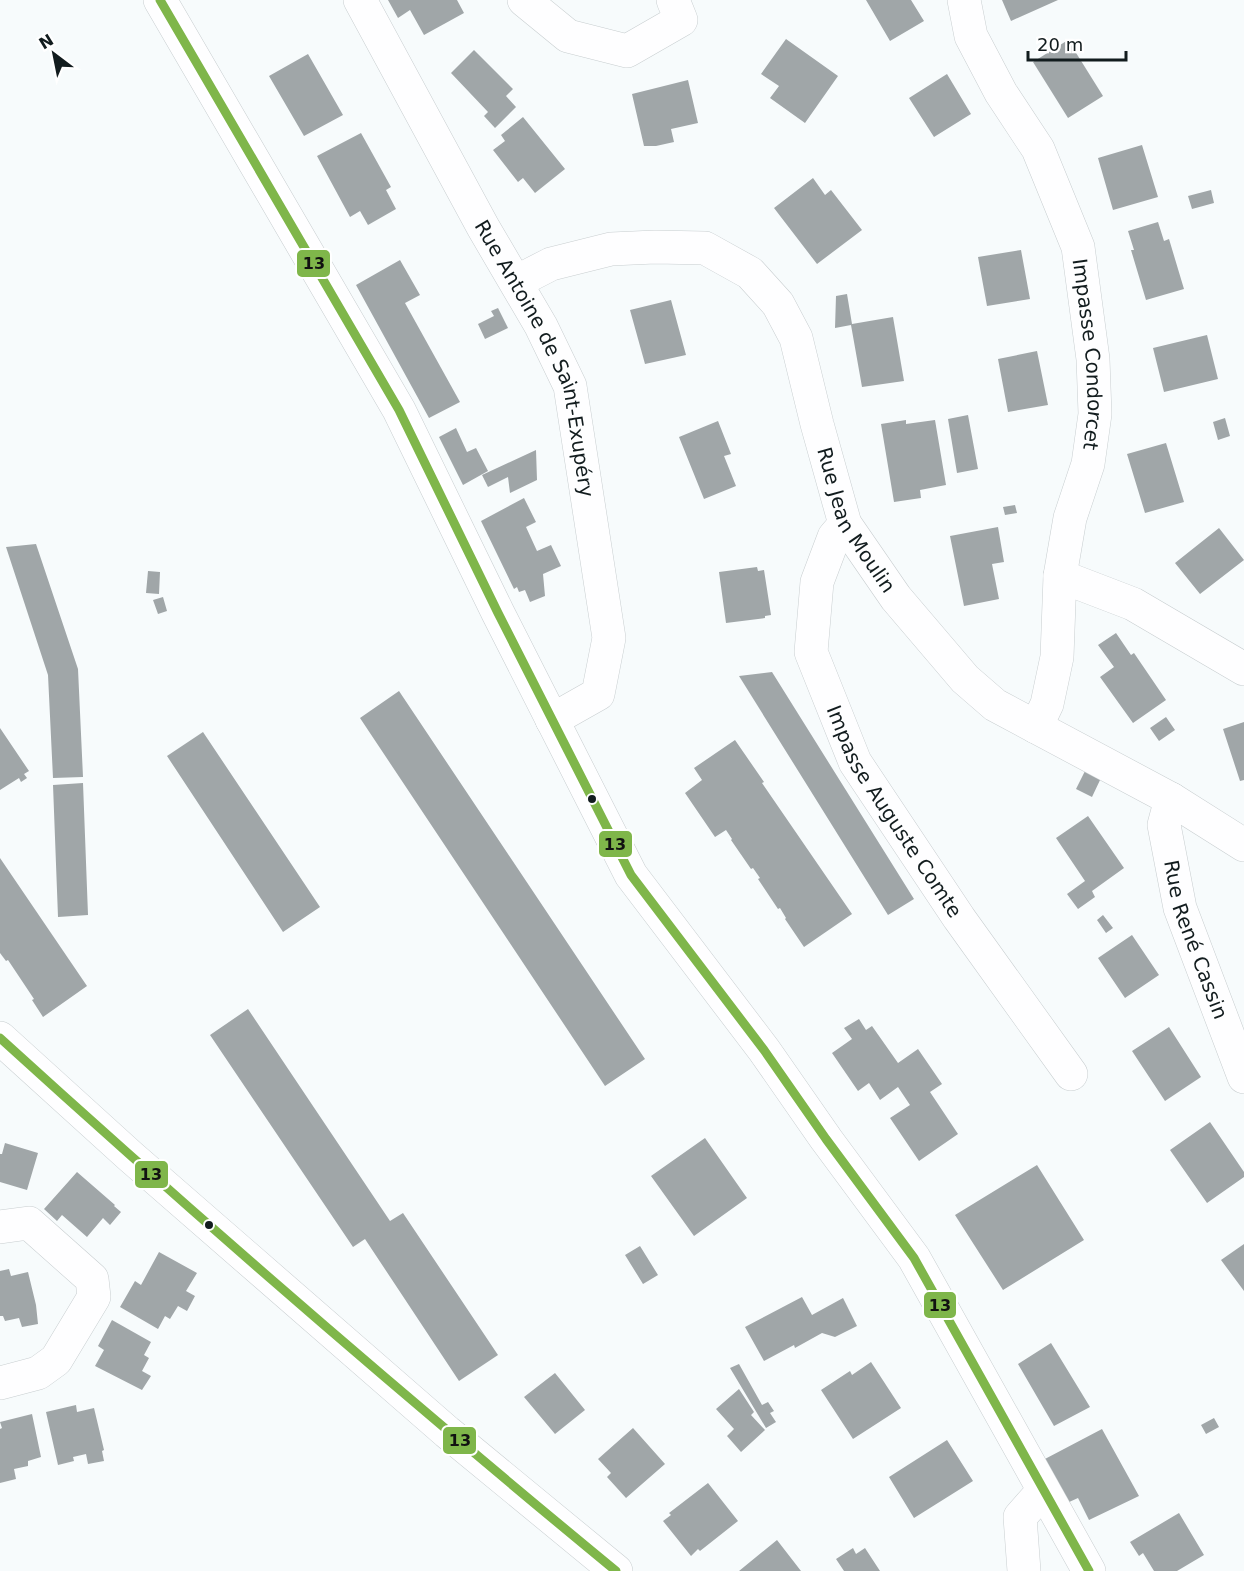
<svg xmlns="http://www.w3.org/2000/svg" width="1244" height="1571" font-family="'DejaVu Sans',sans-serif">
	<style>
		.building { fill: #a0a6a8 }
		.lines { fill: none; stroke-linecap: round; stroke-linejoin: round }
		.minor-casing { stroke: #c8ced0; stroke-width: 34 }
		.major-casing { stroke: #c8ced0; stroke-width: 34 }
		.minor { stroke: #fefeff; stroke-width: 33 }
		.major { stroke: #fefeff; stroke-width: 33 }
		.bus-1-casing { stroke: #fff; stroke-width: 14 }
		.bus-1 { stroke: #7fb64a; stroke-width: 9 }
		.bus-dot { fill: #121c1e; stroke: #fff; stroke-width: 2 }
		.labels { text-anchor: middle; dominant-baseline: central; stroke-width: 6; stroke-linejoin: round; paint-order: stroke }
		.street-label { font-size: 20px; fill: #121c1e; stroke: #fff }
		.line-badge { stroke: #fff; stroke-width: 2 }
		.pale-badge-label { font-size: 16px; text-anchor: middle; font-weight: bold; fill: #111 }
	</style>
	<rect width="100%" height="100%" fill="#f7fbfc"/>
	<path class="building" d="M388,0h69l7,13 -40,22 -14,-25 -12,8z
		M866,0h45l13,21 -34,20z
		M1002,0h56l-47,21z
		M786,39l52,37 -33,47 -35,-25 9,-12 -18,-12z
		M1068,40l35,56 -35,22 -35,-56z
		M474,50l39,39 -7,7 10,11 -21,21 -11,-12 4,-4 -37,-39z
		M308,54l35,61 -39,21 -35,-60z
		M947,74l24,40 -37,23 -25,-39z
		M688,80l10,43 -27,6 3,13 -18,4h-12l-12,-52z
		M523,117l42,52 -30,24 -12,-15 -5,4 -25,-32 12,-9 -4,-6z
		M361,133l30,54 -5,3 10,19 -28,16 -8,-14 -10,6 -33,-61z
		M1142,145l16,52 -45,13 -15,-52z
		M813,178l12,17 6,-5 31,40 -45,34 -43,-56z
		M1211,190l3,13 -22,6 -4,-13z
		M1158,222l6,19 5,-2 15,50 -38,11 -15,-50h3l-6,-19z
		M1021,250l9,49 -43,7 -9,-49z
		M400,260l20,35 -15,8 55,99 -31,16 -73,-133z
		M847,294l5,30 41,-7 11,64 -42,6 -11,-62 -16,3 1,-32z
		M671,300l15,55 -41,9 -15,-54z
		M498,308l10,20 -23,11 -7,-15 16,-8 -3,-5z
		M1207,335l11,44 -54,13 -11,-44z
		M1037,351l11,54 -40,7 -10,-53z
		M968,415l10,54 -21,4 -9,-54z
		M1225,418l5,18 -12,4 -5,-18z
		M906,420v4l29,-4 11,65 -26,5 1,8 -27,4 -13,-78z
		M718,421l13,33 -7,2 12,30 -32,13 -25,-62z
		M456,428l11,24 9,-4 12,23 -25,14 -24,-48z
		M1166,443l18,59 -39,11 -18,-59z
		M536,450l1,30 -27,13 -2,-16 -20,10 -6,-12z
		M524,498l12,24 -10,5 11,24 14,-6 10,21 -18,8 2,22 -15,6 -5,-12 -6,2 -2,-5 -3,2 -33,-68z
		M1015,505l2,8 -12,2 -2,-8z
		M998,527l6,35 -12,2 7,35 -35,7 -14,-70z
		M1219,528l25,32 -44,34 -25,-31z
		M36,544l42,125 5,108 -30,1 -5,-103 -42,-128z
		M757,567l1,4 6,-1 7,45 -6,1v2l-39,5 -7,-51z
		M148,571l12,1 -1,22 -13,-1z
		M163,597l4,14 -9,3 -5,-14z
		M1116,633l15,22 3,-2 32,47 -33,23 -33,-46 14,-10 -16,-22z
		M772,672l142,227 -26,16 -149,-239z
		M399,691l246,368 -40,27 -245,-368z
		M1166,717l9,13 -16,11 -9,-13z
		M1244,722v58l-4,1 -17,-52z
		M0,728l29,43 -5,3 3,4 -6,4 -2,-4 -19,12z
		M203,732l117,175 -37,25 -116,-176z
		M735,740l29,42 -2,1 90,131 -48,33 -19,-28 1,-1 -6,-10 -2,1 -20,-30 2,-1 -7,-10 -2,1 -20,-29 1,-1 -6,-9 -11,7 -30,-44 17,-13 -8,-12z
		M1085,771l16,7 -9,19 -16,-8z
		M83,783l5,132 -30,2 -5,-132z
		M1088,816l36,52 -32,23 3,6 -17,12 -11,-15 18,-13 -29,-43z
		M0,858l87,128 -44,31 -11,-17 2,-1 -26,-39 -2,1 -6,-8z
		M1103,915l10,13 -7,5 -9,-13z
		M1132,935l27,40 -34,23 -27,-40z
		M248,1009l142,212 13,-8 95,142 -39,26 -94,-142 -12,8 -143,-212z
		M859,1019l7,11 6,-4 26,37 20,-14 24,35 -12,8 28,42 -39,27 -29,-43 20,-13 -12,-18 -18,13 -11,-17 -11,8 -26,-38 20,-14 -8,-11z
		M1169,1027l32,50 -36,24 -33,-50z
		M1210,1122l34,50v5l-37,26 -37,-53z
		M705,1138l42,60 -53,38 -43,-60z
		M5,1143l33,10 -11,37 -27,-8v-28h2z
		M1037,1165l47,75 -81,50 -48,-75z
		M77,1172l38,33 -1,1 7,6 -11,13 -7,-7 -16,19 -25,-22 -5,6 -13,-12z
		M1244,1244v47l-23,-31z
		M640,1246l18,29 -15,9 -18,-29z
		M159,1252l38,21 -11,18 9,5 -8,15 -9,-5 -8,13 -5,-3 -7,13 -38,-22 15,-26 6,4z
		M9,1269l2,7 17,-4 8,33 2,19 -16,3 -3,-9 -14,3 -2,-5h-3v-45z
		M802,1297l10,18 31,-17 14,28 -22,11 -13,-4 -27,15 -1,-3 -30,16 -19,-34z
		M112,1320l39,22 -7,13 5,3 -7,13 9,5 -9,14 -47,-24 9,-16 -6,-4z
		M1051,1343l39,64 -36,19 -36,-62z
		M871,1362l30,46 -48,31 -32,-49 29,-19 2,4z
		M739,1364l23,41 6,-3 6,9 -4,2 6,9 -10,6 -36,-60z
		M555,1373l30,37 -30,24 -31,-37z
		M739,1389l15,23 -3,3 14,15 -24,22 -14,-16 7,-7 -18,-20z
		M76,1405l1,7 17,-4 10,42 -2,1 2,10 -16,3 -2,-10 -13,3 1,4 -16,4 -12,-53z
		M32,1414l9,43 -13,4v5l-14,3 2,10 -16,4v-54l2,-1 -2,-6z
		M1214,1418l5,9 -13,7 -5,-9z
		M633,1428l32,36 -39,34 -19,-21 4,-4 -13,-14z
		M1102,1429l37,67 -50,24 -11,-22 -11,5 -24,-43z
		M947,1440l26,41 -59,37 -25,-41z
		M708,1483l30,38 -38,30 -2,-2 -7,7 -28,-35 8,-6 -2,-2z
		M1179,1513l25,42 -27,16h-23l-11,-18 -4,3 -9,-14z
		M777,1540l24,31h-62z
		M853,1548l3,6 9,-6 15,23h-36l-8,-12z"/>
	<g class="lines">
		<defs>
			<g id="minor">
				<path id="s1" d="M360,0l123,227 58,99 29,60 39,252 -11,56 -46,26"/>
				<path d="M524,0l44,36 59,15 54,-31 -8,-20"/>
				<path id="s2" d="M964,0l7,36 30,57 37,56 40,98 15,112 2,55 -7,50 -18,54 -10,58 -3,81 -10,47 -11,23"/>
				<path id="s3" d="M516,282l35,-18 60,-15 44,-2 50,1 45,25 28,31 18,34 21,86 28,100 51,74 69,81 30,26 176,94 73,46"/>
				<path id="s4" d="M845,524l-11,13 -17,45 -6,70 44,110 104,156 112,156"/>
				<path d="M1060,576l73,28 111,65"/>
				<path id="s5" d="M1171,799l-7,26 16,83 64,169"/>
				<path d="M0,1038l130,118 317,276 169,139"/>
				<path d="M0,1227l29,-4 63,56 2,18 -38,63 -18,13 -38,10"/>
				<path d="M1024,1571l-4,-54 23,-26"/>
			</g>
			<path id="major" d="M160,0l239,410 99,203 133,262 133,175 62,89 88,119 175,313"/>
		</defs>
		<use href="#minor" class="minor-casing"/>
		<use href="#major" class="major-casing"/>
		<use href="#minor" class="minor"/>
		<use href="#major" class="major"/>
		<defs>
			<path id="bus-1" d="M160,0l239,410 99,203 133,262 133,175 62,89 88,119 175,313
				M0,1038c201,183 406,360 616,533"/>
		</defs>
		<use href="#bus-1" class="bus-1-casing"/>
		<use href="#bus-1" class="bus-1"/>
	</g>
	<g class="bus-dot">
		<circle cx="592" cy="799" r="5"/>
		<circle cx="209" cy="1225" r="5"/>
	</g>
	<g class="labels">
		<g class="street-label">
			<text stroke="none"><textPath href="#s2" startOffset="382">Impasse Condorcet</textPath></text>
			<text stroke="none"><textPath href="#s1" startOffset="402">Rue Antoine de Saint-Exupéry</textPath></text>
			<text stroke="none"><textPath href="#s3" startOffset="520">Rue Jean Moulin</textPath></text>
			<text stroke="none"><textPath href="#s4" startOffset="316">Impasse Auguste Comte</textPath></text>
			<text stroke="none"><textPath href="#s5" startOffset="146">Rue René Cassin</textPath></text>
		</g>
	</g>
	<g class="line-badge">
		<rect x="296" y="249" width="35" height="29" rx="6" fill="#7fb64a"/>
		<rect x="598" y="830" width="35" height="28" rx="6" fill="#7fb64a"/>
		<rect x="134" y="1160" width="35" height="29" rx="6" fill="#7fb64a"/>
		<rect x="923" y="1291" width="34" height="28" rx="6" fill="#7fb64a"/>
		<rect x="442" y="1426" width="35" height="29" rx="6" fill="#7fb64a"/>
	</g>
	<g class="pale-badge-label">
		<text x="314" y="269">13</text>
		<text x="615" y="850">13</text>
		<text x="151" y="1180">13</text>
		<text x="940" y="1311">13</text>
		<text x="460" y="1446">13</text>
	</g>
	<g transform="translate(54 54) rotate(328)" stroke="#ffffff" stroke-width="4.5" paint-order="stroke">
	<path d="M0-4.5L10 22L0 15L-10 22Z" fill="#121c1e"/>
	<text y="-9" font-size="16" font-weight="bold" text-anchor="middle" fill="#121c1e">N</text>
	</g>
	<path d="M1028 51v9h98v-9" fill="none" stroke="#121c1e" stroke-width="3"/>
	<text x="1037" y="51" font-size="18" fill="#121c1e" stroke="#ffffff" stroke-width="4.5" paint-order="stroke">20 m</text>
</svg>
